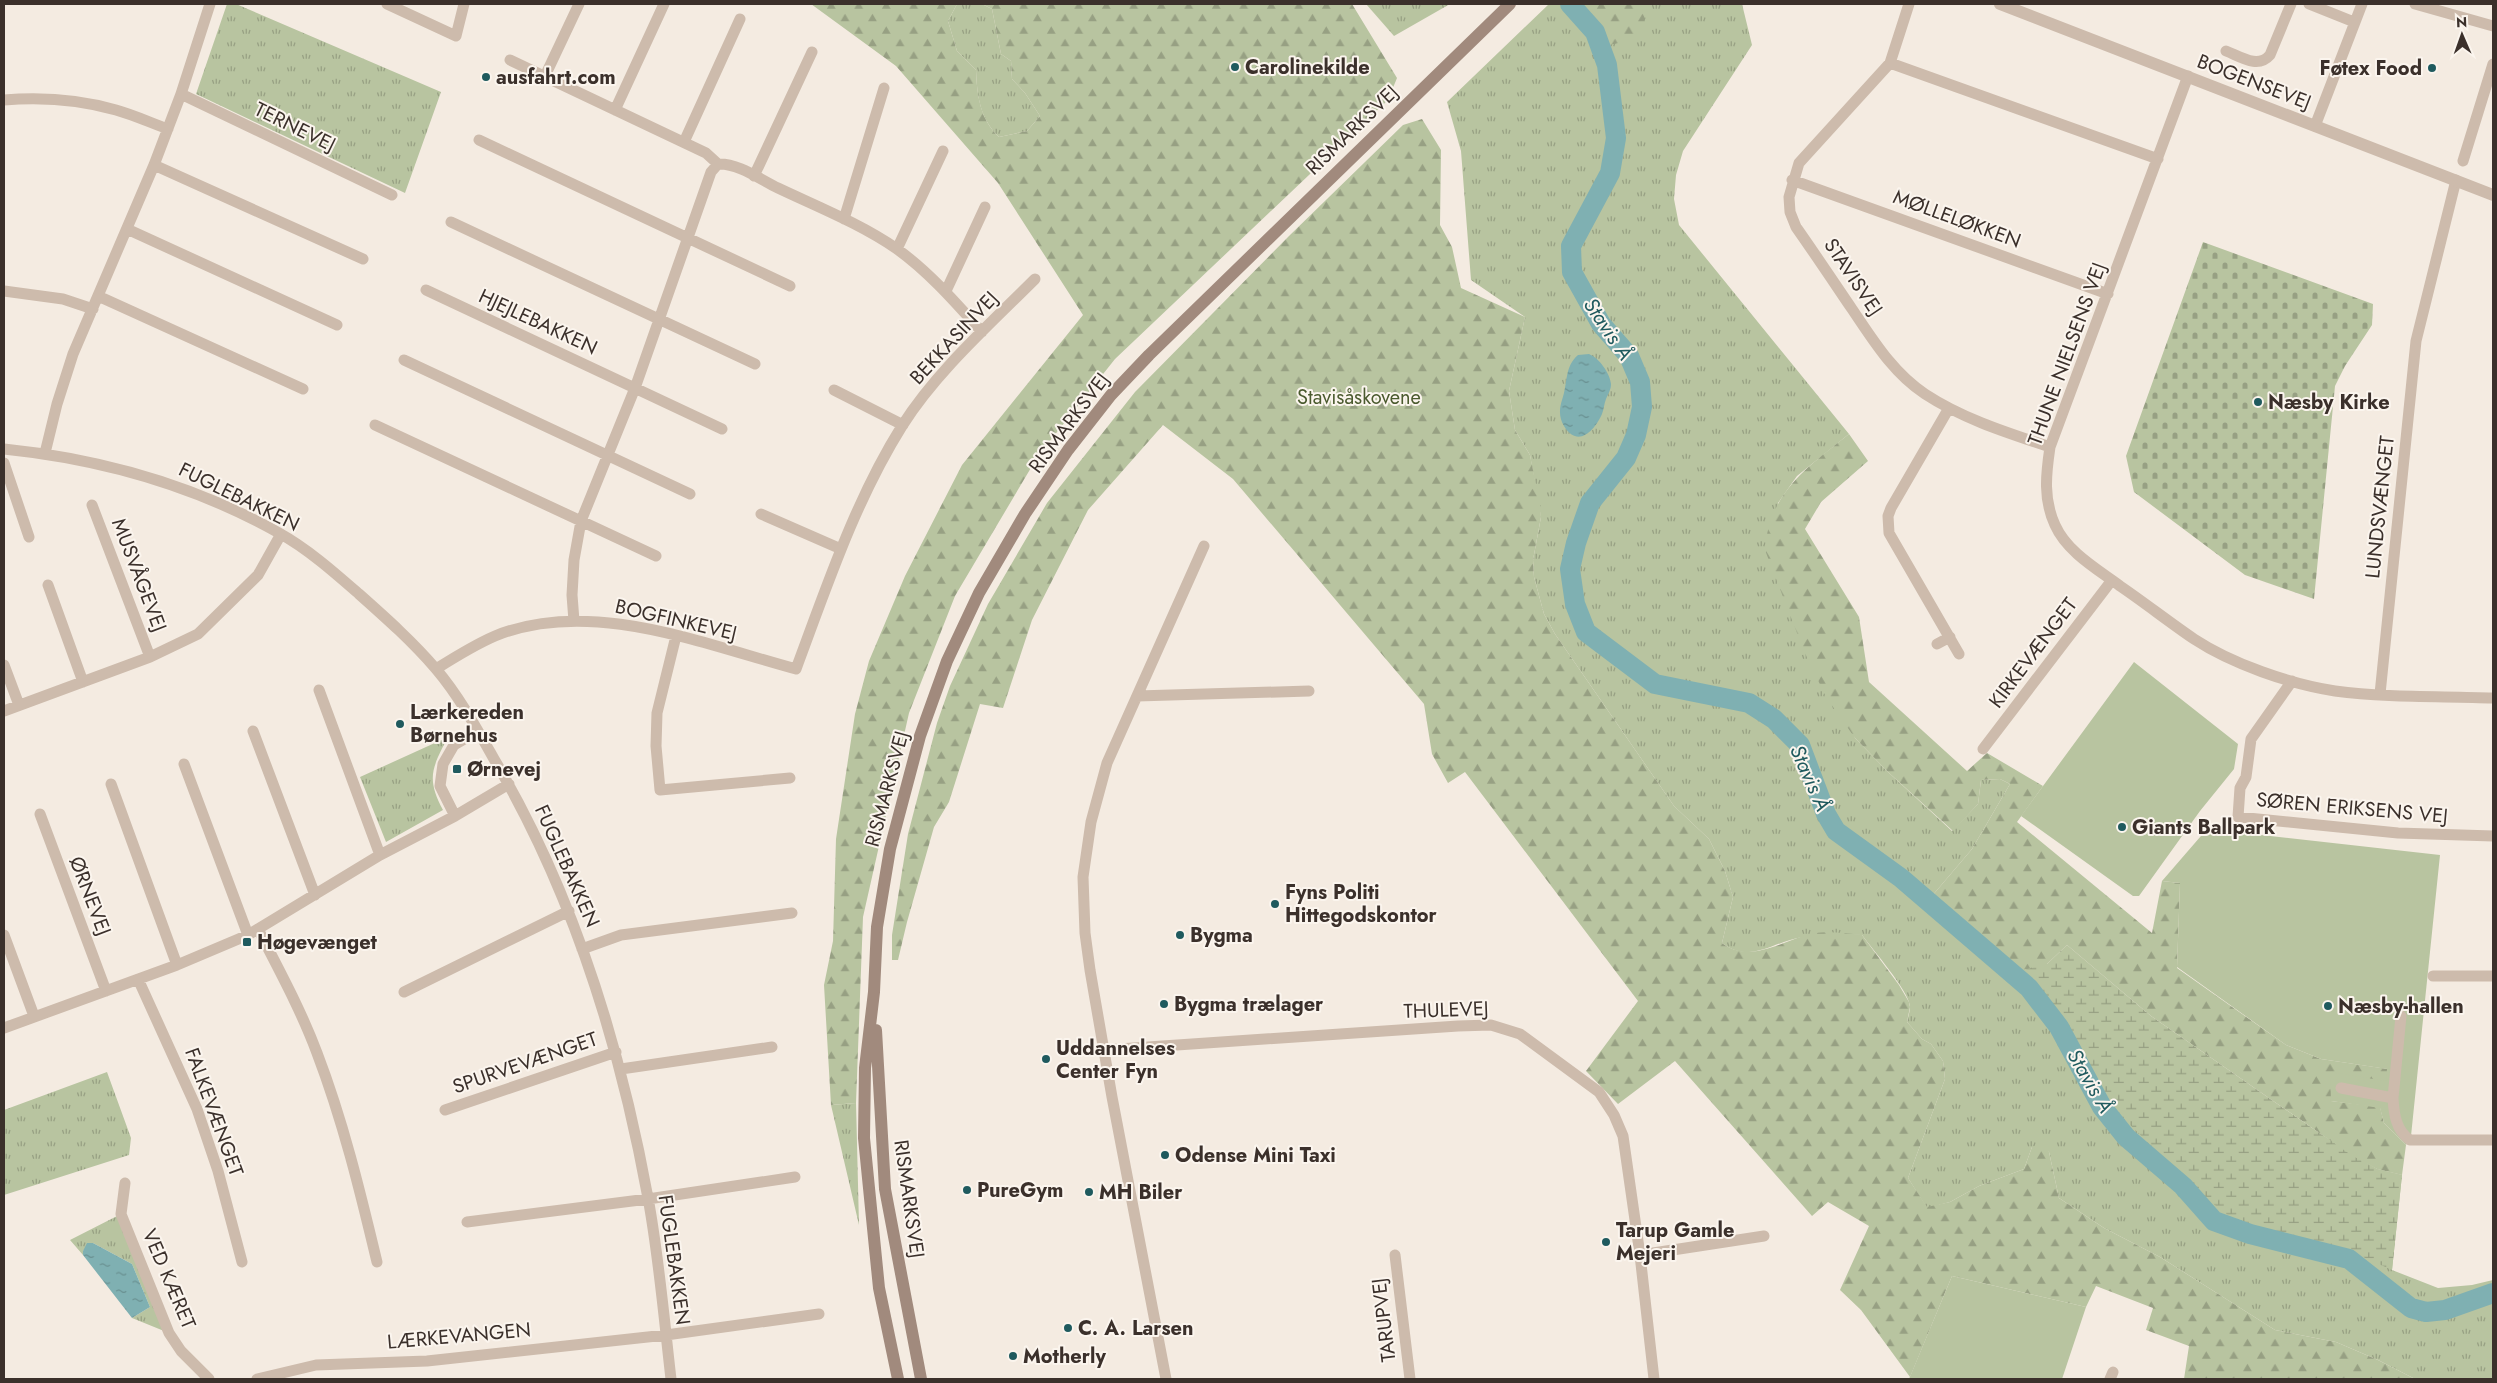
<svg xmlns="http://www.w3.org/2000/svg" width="2497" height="1383" font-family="Jost,sans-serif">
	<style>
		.grass { fill: url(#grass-tufts) }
		.forest { fill: url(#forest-firs) }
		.wetland { fill: url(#wetland-marsh) }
		.cemetery { fill: url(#cemetery-stones) }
		.pitch { fill: #b8c4a0 }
		.water { fill: url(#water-ripples) }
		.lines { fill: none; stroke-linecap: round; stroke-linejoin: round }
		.river { stroke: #7fb0b2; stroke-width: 20 }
		.minor { stroke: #cdbbac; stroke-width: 11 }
		.tertiary { stroke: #cdbbac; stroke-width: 12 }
		.secondary { stroke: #a18a7d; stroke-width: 12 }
		.poi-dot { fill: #1f5a5e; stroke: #fbf5ee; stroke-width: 2 }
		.labels { text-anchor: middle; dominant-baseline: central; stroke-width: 4; stroke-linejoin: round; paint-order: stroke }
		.poi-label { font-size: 20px; font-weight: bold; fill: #3b302b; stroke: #fbf5ee; text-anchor: start }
		.street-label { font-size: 20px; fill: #3b302b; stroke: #fbf5ee }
		.park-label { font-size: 20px; fill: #4a5a2e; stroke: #fbf5ee }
		.water-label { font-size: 21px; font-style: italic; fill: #1f5a5e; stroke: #fbf5ee }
	</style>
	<defs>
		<pattern id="grass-tufts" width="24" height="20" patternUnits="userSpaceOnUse" patternTransform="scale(1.25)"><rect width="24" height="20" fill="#b8c4a0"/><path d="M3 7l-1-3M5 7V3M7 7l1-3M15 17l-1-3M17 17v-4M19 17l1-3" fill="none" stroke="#97a083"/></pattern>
		<pattern id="forest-firs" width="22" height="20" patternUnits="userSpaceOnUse" patternTransform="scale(1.25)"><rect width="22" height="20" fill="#b8c4a0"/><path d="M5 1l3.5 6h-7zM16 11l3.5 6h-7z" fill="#97a083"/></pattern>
		<pattern id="wetland-marsh" width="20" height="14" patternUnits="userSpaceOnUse" patternTransform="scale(1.25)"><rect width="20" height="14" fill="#b8c4a0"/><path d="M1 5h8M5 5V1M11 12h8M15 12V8" fill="none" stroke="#97a083"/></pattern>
		<pattern id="cemetery-stones" width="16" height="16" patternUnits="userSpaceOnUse" patternTransform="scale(1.25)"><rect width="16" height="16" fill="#b8c4a0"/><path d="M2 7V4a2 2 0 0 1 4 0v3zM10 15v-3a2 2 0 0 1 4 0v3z" fill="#97a083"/></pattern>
		<pattern id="water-ripples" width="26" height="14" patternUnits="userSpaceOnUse" patternTransform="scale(1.25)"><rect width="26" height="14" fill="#7fb0b2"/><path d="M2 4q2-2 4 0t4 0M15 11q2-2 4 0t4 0" fill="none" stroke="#699091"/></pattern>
	</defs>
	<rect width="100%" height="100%" fill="#f4ebe1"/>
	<path class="grass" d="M227,4h9l205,88 -36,101 -209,-99z
		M957,4h25l10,5 9,45 10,7 1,18 13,14 15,23 -13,15 -28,6c-19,-18 -22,-41 -23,-67l-19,-19 -9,-30z
		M1366,4h84l-56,32z
		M1549,4h193l10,41 -69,106 -7,24 -2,24 5,26 170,209 -52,42 -19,27 77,235 33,34 64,59 26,-27 3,-24 19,-1 10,5 -38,65 -40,47 115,68 330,205 25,6 -10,95 46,18 34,-3 21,-5v99h-78l-37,-19 -42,-18 -61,-12 -115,-73 -56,-29 -45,-30 -10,-46 -17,-5 -8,22 -45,17 -29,16 -23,6 -19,-30 37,-99 -2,-18 -12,-17 -9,-5 -15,-17c1,-5 3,-10 3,-16 -2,-16 -37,-56 -48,-71 -20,0 -40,-1 -59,2 -30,4 -52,28 -81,6l11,-46 -8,-26 -16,-32 -35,-33 -119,-172 -11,-20 -10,-37 -1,-17 8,-43 -11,-62 -15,-25 -6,-39 16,-74 -54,-37 -10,-129 -14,-49z
		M448,737c-16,31 -22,41 -5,73l-57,32 -26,-65z
		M107,1072l24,66 -2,17 -125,40v-85z
		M856,1103l3,122 -28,-120z
		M121,1214l48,119 -37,-15 18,-11 -18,-43 -39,-21 -10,8v4l-13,-15z"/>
	<path class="forest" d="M811,4h146l-9,17 9,30 19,19c1,25 4,49 23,67l28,-6 13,-15 -15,-23 -13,-14 -1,-18 -10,-7 -9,-45 -10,-5h370l45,74 -9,22 -273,259 -77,97 -83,140 -46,117 -46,204 -7,186 -25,2 -7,-120 9,-44 3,-102 19,-125 14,-53 36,-85 57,-111 121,-150 -85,-132 -102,-117z
		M1570,4h75l-1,23 -16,14 -19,4z
		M1422,119l19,31 -1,75 12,22 9,41 64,29 -16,74 6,39 15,25 10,50 1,12 -8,43 1,17 10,37 11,20 119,172 35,33 16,32 8,26 -11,46c29,22 62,-4 93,-10 15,-2 31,0 47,2l37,50 10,17 1,5 -3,15 15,17 9,5 12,17 2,18 -37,99 19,29 23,-5 29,-16 45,-17 8,-22 9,-3 8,8 10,46 45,30 56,29 115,73 61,12 42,18 37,19h-231l5,-33 -43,-16 7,-22 -57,-22 -10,21 -134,-31 -42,101 -49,-67 -21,-20 29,-64 -41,-24 -16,14 -137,-155 -57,43 -32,-33 52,-70 -173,-229 -17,11 -16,-29 -8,-50 -191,-225 -70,-54 -75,85 -56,110 -29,88 -23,-4 -31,98 -15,25 -27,95 -9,38h-6v-25l16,-101 29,-111 13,-37 38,-82 59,-101 88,-111 154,-156 114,-111z
		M1849,434l19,27 -47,41 -16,27 54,88 10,65 98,89 20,-18 56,33 -26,36 135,111 10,-52 18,2 -3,85 109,77 35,14 67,10 -1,12 -56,20 49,6 4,16 22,22 -4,30 -25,-6 -26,-14 -200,-139 -84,-71 -20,19 -29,7 -19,-9 -68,-58 1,-8 40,-47 38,-65 -10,-5 -19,1 -3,24 -25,27 -65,-59 -33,-34 -29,-41 -22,-46 -39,-101c4,-58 43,-83 84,-116z"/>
	<path class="wetland" d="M2067,945l84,71 200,139 26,14 25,6 -10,95 -44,-20 -62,-14 -57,-20 -27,-21 -82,-80 -65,-102 -37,-42 29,-7z"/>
	<path class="cemetery" d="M2203,242l170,62 -1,21 -27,41 -10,20 -21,213 -69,-24 -111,-83 -8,-36z"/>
	<path class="pitch" d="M2134,662l104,82 -4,25 -34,42 -61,85h-6l-112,-80z
		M2207,829l233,26 -29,281 -5,9 -22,-22 -4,-15 -49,-7 -1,-29 56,9 1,-12 -66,-10 -35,-14 -109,-78 3,-84 -18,-2z
		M1952,1276l134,31 -24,72h-153z"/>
	<path class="water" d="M1589,354c10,4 21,19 22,30 0,6 -3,10 -5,15 -2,5 -2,10 -4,15 -7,16 -24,35 -38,12 -5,-8 -5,-17 -2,-26 6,-16 2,-33 16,-45z
		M87,1243h6l39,21 18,43 -18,11 -49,-63v-4z"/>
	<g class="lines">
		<path class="river" d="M1570,4l25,28 12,33 9,73 -6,35 -39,73 1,26 29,52 28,32 11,26 2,25 -6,28 -10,23 -36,45 -14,40 -6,26 5,35 11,28 69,52 94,19 25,16 26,26 26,69 10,17 65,47 128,110 30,39 43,80 24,30 57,49 31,35 36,13 99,25 62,49 15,4 19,-2 48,-17"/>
		<path class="minor" d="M387,4l69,32 8,-32
			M1909,4l-19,59 -91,100 -10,34 1,15 6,15c19,27 37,54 56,82 21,31 41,64 73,85 38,25 83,39 125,53
			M2309,4l45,18
			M2415,4l78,22
			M2226,51c15,6 32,18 44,4l21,-51
			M510,60l196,93 12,11
			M1890,63l268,96
			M545,76l34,-72
			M2188,76l-138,371c-4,27 -7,52 5,78 12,27 42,44 65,61 25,17 49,36 74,53 38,25 96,45 141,52 52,7 106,5 158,7
			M181,94l211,101
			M4,100c36,-3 77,0 112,10 18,5 35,13 52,19
			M615,110l49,-106
			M2315,126l47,-122
			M479,140l311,146
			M684,142l56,-123
			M2463,161l30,-97
			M154,165l209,94
			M754,176l58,-124
			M1792,180l316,114
			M844,219l40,-131
			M451,222l304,142
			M127,229l210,96
			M897,249l46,-98
			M426,290l296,139
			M4,291l59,8 30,10
			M946,291l39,-84
			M98,296l205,93
			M404,360l286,134
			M834,390l69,35
			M1949,408l-58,100 -3,8 1,17 70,121
			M375,425l281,131
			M4,449c97,10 190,36 275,84 29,16 56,40 80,61 27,24 54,48 77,75 23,27 41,60 58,90 80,135 126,286 154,439 11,59 16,121 23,181
			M45,453l12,-49 16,-50 81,-189 27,-71 29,-90
			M4,463l25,74
			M92,505l58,152
			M761,514l80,35
			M48,585l35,97
			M574,621l-2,-26 2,-35 7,-39 54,-133 76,-216 7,-8c20,-1 43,16 60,24 40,19 83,36 119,61 32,23 59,54 85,83
			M676,636l-19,77 -1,33 4,44 130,-12
			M1937,644l13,-7
			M4,665l15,40
			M436,669c19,-12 38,-24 59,-33 95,-39 208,8 301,33 31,-83 59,-168 106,-243 34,-54 88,-102 133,-147
			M2292,681l-41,58 -5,38 -6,11 -2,29 160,16 95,3
			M319,690l61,165
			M2380,694l36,-353 40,-161
			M1137,696l172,-5
			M4,711l146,-54 48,-23 60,-59 23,-41
			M253,731l62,164
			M1983,749l129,-169
			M184,764l64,171
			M111,784l66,181
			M40,814l66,177
			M455,816l-15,-30 3,-22 11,-19 24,-14
			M258,929c21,41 43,81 59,124 26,68 43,138 60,209
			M4,935l30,81
			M582,949l39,-14 171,-22
			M2433,976h60
			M138,979l59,130 21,62 24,91
			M404,992l165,-81
			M2401,1016l-8,82c1,17 3,32 17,42h83
			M4,1028l173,-63 71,-30 132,-80 75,-39 54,-32
			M1104,1050l354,-24 33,-1 29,9 79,58 15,23 9,21 17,119 14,124
			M621,1069l151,-22
			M2341,1088l52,10
			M445,1110l171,-58
			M125,1183l-4,31 48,119 12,18 28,28
			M467,1222l181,-23 147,-22
			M1395,1255l15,124
			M1640,1255l124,-19
			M257,1379l59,-14 111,-4 239,-26 153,-21
			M1166,1379l-54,-282 -22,-127 -5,-37 -2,-56 8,-55 16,-59 97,-217
			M2110,1379l3,-7"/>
		<path class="tertiary" d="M2000,4l493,191"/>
		<path class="secondary" d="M876,1030l9,159 36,190
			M898,1379l-19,-91 -15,-150 1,-70 9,-76 3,-65 13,-78 30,-113 27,-75 32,-68 46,-79 43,-64 43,-55 38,-40 361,-351"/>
	</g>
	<g class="poi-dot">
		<circle cx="1235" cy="67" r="5"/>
		<circle cx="2432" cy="68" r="5"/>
		<circle cx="486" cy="77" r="5"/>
		<circle cx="2258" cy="402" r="5"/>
		<circle cx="400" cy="724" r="5"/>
		<rect x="452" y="764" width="10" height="10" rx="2.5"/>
		<circle cx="2122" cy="827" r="5"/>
		<circle cx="1275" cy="904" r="5"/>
		<circle cx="1180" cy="935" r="5"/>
		<rect x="242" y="937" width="10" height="10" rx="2.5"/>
		<circle cx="1164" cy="1004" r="5"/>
		<circle cx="2328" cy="1006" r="5"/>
		<circle cx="1046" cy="1059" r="5"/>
		<circle cx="1165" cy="1155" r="5"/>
		<circle cx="967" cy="1190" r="5"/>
		<circle cx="1089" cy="1192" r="5"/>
		<circle cx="1606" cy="1242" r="5"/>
		<circle cx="1068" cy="1328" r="5"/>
		<circle cx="1013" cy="1356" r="5"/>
	</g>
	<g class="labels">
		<g class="poi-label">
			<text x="1245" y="67">Carolinekilde</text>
			<text x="2422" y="68" text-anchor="end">Føtex Food</text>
			<text x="496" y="77">ausfahrt.com</text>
			<text x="2268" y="402">Næsby Kirke</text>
			<text x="410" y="712">Lærkereden<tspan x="410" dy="23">Børnehus</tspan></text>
			<text x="467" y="769">Ørnevej</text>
			<text x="2132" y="827">Giants Ballpark</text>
			<text x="1285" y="892">Fyns Politi<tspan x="1285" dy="23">Hittegodskontor</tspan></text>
			<text x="1190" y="935">Bygma</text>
			<text x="257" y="942">Høgevænget</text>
			<text x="1174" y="1004">Bygma trælager</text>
			<text x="2338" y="1006">Næsby-hallen</text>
			<text x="1056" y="1048">Uddannelses<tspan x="1056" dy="23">Center Fyn</tspan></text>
			<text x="1175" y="1155">Odense Mini Taxi</text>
			<text x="977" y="1190">PureGym</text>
			<text x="1099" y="1192">MH Biler</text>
			<text x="1616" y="1230">Tarup Gamle<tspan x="1616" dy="23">Mejeri</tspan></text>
			<text x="1078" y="1328">C. A. Larsen</text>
			<text x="1023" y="1356">Motherly</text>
		</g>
		<g class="street-label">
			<text transform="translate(2254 82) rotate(21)">BOGENSEVEJ</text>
			<text transform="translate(295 127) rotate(26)">TERNEVEJ</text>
			<text transform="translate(1352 130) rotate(-44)">RISMARKSVEJ</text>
			<text transform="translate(1957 219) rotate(20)">MØLLELØKKEN</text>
			<text transform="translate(1853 277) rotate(56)">STAVISVEJ</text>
			<text transform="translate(538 322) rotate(25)">HJEJLEBAKKEN</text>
			<text transform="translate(954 338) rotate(-47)">BEKKASINVEJ</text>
			<text transform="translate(2067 354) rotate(-70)">THUNE NIELSENS VEJ</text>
			<text transform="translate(1069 423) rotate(-53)">RISMARKSVEJ</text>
			<text transform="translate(239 497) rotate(26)">FUGLEBAKKEN</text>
			<text transform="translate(2380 507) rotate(-84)">LUNDSVÆNGET</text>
			<text transform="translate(139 575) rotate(69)">MUSVÅGEVEJ</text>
			<text transform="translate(676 620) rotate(13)">BOGFINKEVEJ</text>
			<text transform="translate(2033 653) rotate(-53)">KIRKEVÆNGET</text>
			<text transform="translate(887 789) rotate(-75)">RISMARKSVEJ</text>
			<text transform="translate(2352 808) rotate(5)">SØREN ERIKSENS VEJ</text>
			<text transform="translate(567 866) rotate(66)">FUGLEBAKKEN</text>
			<text transform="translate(90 896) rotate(69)">ØRNEVEJ</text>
			<text transform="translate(1446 1010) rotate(-2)">THULEVEJ</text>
			<text transform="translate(525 1063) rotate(-19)">SPURVEVÆNGET</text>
			<text transform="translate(214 1112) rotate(70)">FALKEVÆNGET</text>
			<text transform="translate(909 1199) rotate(82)">RISMARKSVEJ</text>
			<text transform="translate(674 1260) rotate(82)">FUGLEBAKKEN</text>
			<text transform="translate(169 1279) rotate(67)">VED KÆRET</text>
			<text transform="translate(1384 1320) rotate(-97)">TARUPVEJ</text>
			<text transform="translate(459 1336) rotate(-5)">LÆRKEVANGEN</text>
		</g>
		<g class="park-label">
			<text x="1359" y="397">Stavisåskovene</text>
		</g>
		<g class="water-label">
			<text transform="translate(1608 329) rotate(56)">Stavis Å</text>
			<text transform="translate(1810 778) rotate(66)">Stavis Å</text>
			<text transform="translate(2090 1081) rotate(60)">Stavis Å</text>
		</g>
	</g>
	<rect width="2497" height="1383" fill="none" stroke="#3b302b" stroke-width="10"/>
	<g transform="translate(2462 35) rotate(358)" stroke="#fbf5ee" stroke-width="4" paint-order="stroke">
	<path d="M0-4L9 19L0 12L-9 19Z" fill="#3b302b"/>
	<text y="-8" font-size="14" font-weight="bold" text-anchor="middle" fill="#3b302b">N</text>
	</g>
</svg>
